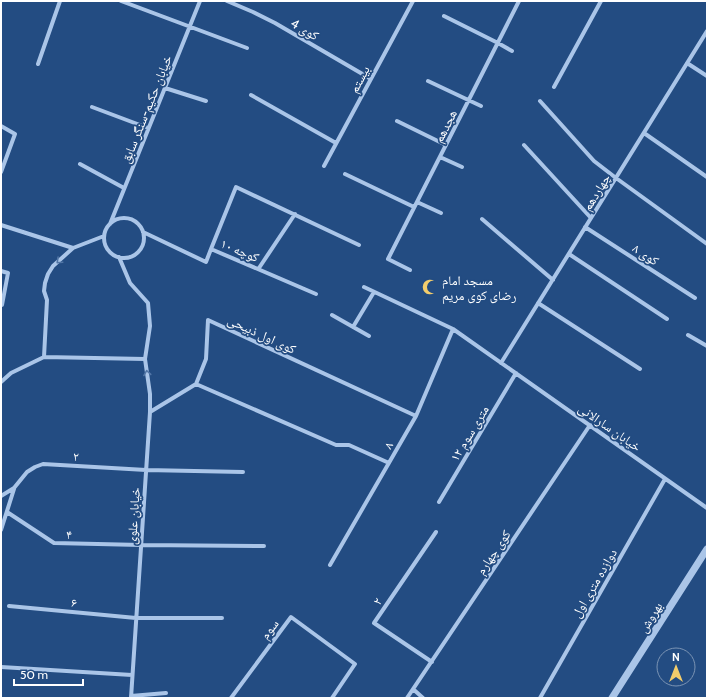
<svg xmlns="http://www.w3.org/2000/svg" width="708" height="699" font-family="Cabin,'Noto Naskh Arabic',sans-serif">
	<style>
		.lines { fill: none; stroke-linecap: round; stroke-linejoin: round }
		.minor { stroke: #aac5e8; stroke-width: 4 }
		.tertiary { stroke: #aac5e8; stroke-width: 7 }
		.oneway { stroke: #5276a6 }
		.labels { text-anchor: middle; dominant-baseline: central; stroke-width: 3.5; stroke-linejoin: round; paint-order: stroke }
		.street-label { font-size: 13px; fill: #fff; stroke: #234c82 }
		.poi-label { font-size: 13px; fill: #fff; stroke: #234c82; text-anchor: start }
	</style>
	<rect width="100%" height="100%" fill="#234c82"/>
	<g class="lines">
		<path class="minor" d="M121,1l126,47
			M227,1l26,11 22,11 96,56
			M444,16l54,27 14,8
			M687,63l20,13
			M38,64l22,-63
			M428,81l53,25
			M554,87l47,-86
			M165,88l41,13
			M251,95l85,48
			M540,101l54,60 22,17 91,66
			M92,107l56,21
			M397,121l49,24
			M1,126l14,8 -14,38
			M644,133l63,44
			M524,145l67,73
			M440,157l22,10
			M80,164l44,24
			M324,166l89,-165
			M345,174l69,33
			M417,202l24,11
			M104 238a20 20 0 1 1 40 0a20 20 0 1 1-40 0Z
			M482,219l71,61
			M110,224l90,-223
			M1,225l72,23
			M585,227l110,71
			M143,232l63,30 5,-13 105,45
			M211,249l25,-62 123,58
			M569,254l98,65
			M119,257l11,26 18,20 2,23 -5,33 5,35v18l-19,286
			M259,268l36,-54
			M410,270l-22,-11 131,-258
			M1,271l7,2 -6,32h-1
			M364,287l89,42 254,179
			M538,303l102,66
			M332,315l37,21
			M353,327l21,-35
			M688,335l19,11
			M44,357l3,-57 -3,-9 1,-8 3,-9 5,-8 20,-18 31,-12
			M501,363l206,-332
			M1,382l10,-9 33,-16 101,2
			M196,384l140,61h13l40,18
			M150,412l46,-28 10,-25 2,-39 208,96
			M1,496l13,-8 13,-16 8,-5 8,-3 103,6 97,2
			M439,502l77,-129
			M7,512l47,31 87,2 123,1
			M1,530l13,-41
			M330,565l86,-149 37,-87
			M9,606l127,12h86
			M432,662l-58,-39 62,-91
			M1,667l131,8
			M413,689l10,9
			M131,696l35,-3
			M231,698l60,-81 64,47 -23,34
			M407,698l183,-273
			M540,698l125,-219"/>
		<path class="tertiary" d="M612,698l95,-149"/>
	</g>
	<defs><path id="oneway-chevron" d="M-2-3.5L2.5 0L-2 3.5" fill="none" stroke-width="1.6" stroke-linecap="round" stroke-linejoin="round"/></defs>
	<g class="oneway">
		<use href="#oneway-chevron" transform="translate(59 261) rotate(137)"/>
		<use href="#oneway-chevron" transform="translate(147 373) rotate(-99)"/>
	</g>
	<defs>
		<symbol id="mosque-bare" viewBox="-9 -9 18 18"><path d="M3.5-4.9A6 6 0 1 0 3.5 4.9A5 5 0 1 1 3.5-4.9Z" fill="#f3cd6c" stroke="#234c82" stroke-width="2.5" paint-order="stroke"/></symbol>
	</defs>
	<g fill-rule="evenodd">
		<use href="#mosque-bare" x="419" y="276" width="22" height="22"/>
	</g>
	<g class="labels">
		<g class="street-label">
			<text transform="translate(305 29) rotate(30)">کوی 4</text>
			<text transform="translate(359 79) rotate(-62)">بیستم</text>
			<text transform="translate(146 109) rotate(-68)">خیابان حکیم-سنگر سابق</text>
			<text transform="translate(445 126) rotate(-63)">هجدهم</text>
			<text transform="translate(596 192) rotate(-58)">چهاردهم</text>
			<text transform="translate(240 250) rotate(23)">کوچه ۱۰</text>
			<text transform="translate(646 254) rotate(33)">کوی ۸</text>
			<text transform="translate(262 334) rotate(25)">کوی اول ذبیحی</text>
			<text transform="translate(610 427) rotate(35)">خیابان سارالانی</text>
			<text transform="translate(469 433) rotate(-59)">۱۲ متری سوم</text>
			<text transform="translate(388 445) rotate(-60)">۸</text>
			<text transform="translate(76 456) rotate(3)">۲</text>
			<text transform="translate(133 516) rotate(-86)">خیابان علوی</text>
			<text transform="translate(69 534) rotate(1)">۴</text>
			<text transform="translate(493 552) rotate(-56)">کوی چهارم</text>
			<text transform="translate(594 583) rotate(-60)">دوازده متری اول</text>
			<text transform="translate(377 601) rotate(-56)">۲</text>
			<text transform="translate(74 602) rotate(5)">۶</text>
			<text transform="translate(650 617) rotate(-58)">بهروش</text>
			<text transform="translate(269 629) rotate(-53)">سوم</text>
		</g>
		<g class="poi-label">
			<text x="442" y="280">مسجد امام<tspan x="442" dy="15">رضای کوی مریم</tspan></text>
		</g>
	</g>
	<rect width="708" height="699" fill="none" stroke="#ffffff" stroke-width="4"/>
	<g transform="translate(676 667)"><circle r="19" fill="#234c82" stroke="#7b94b4"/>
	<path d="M0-3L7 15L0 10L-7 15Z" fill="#f3cd6c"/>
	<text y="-6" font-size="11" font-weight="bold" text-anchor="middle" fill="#ffffff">N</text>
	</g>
	<path d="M14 679v6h69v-6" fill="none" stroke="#ffffff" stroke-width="2"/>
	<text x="20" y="679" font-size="12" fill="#ffffff" stroke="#234c82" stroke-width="3" paint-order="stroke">50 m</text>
</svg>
